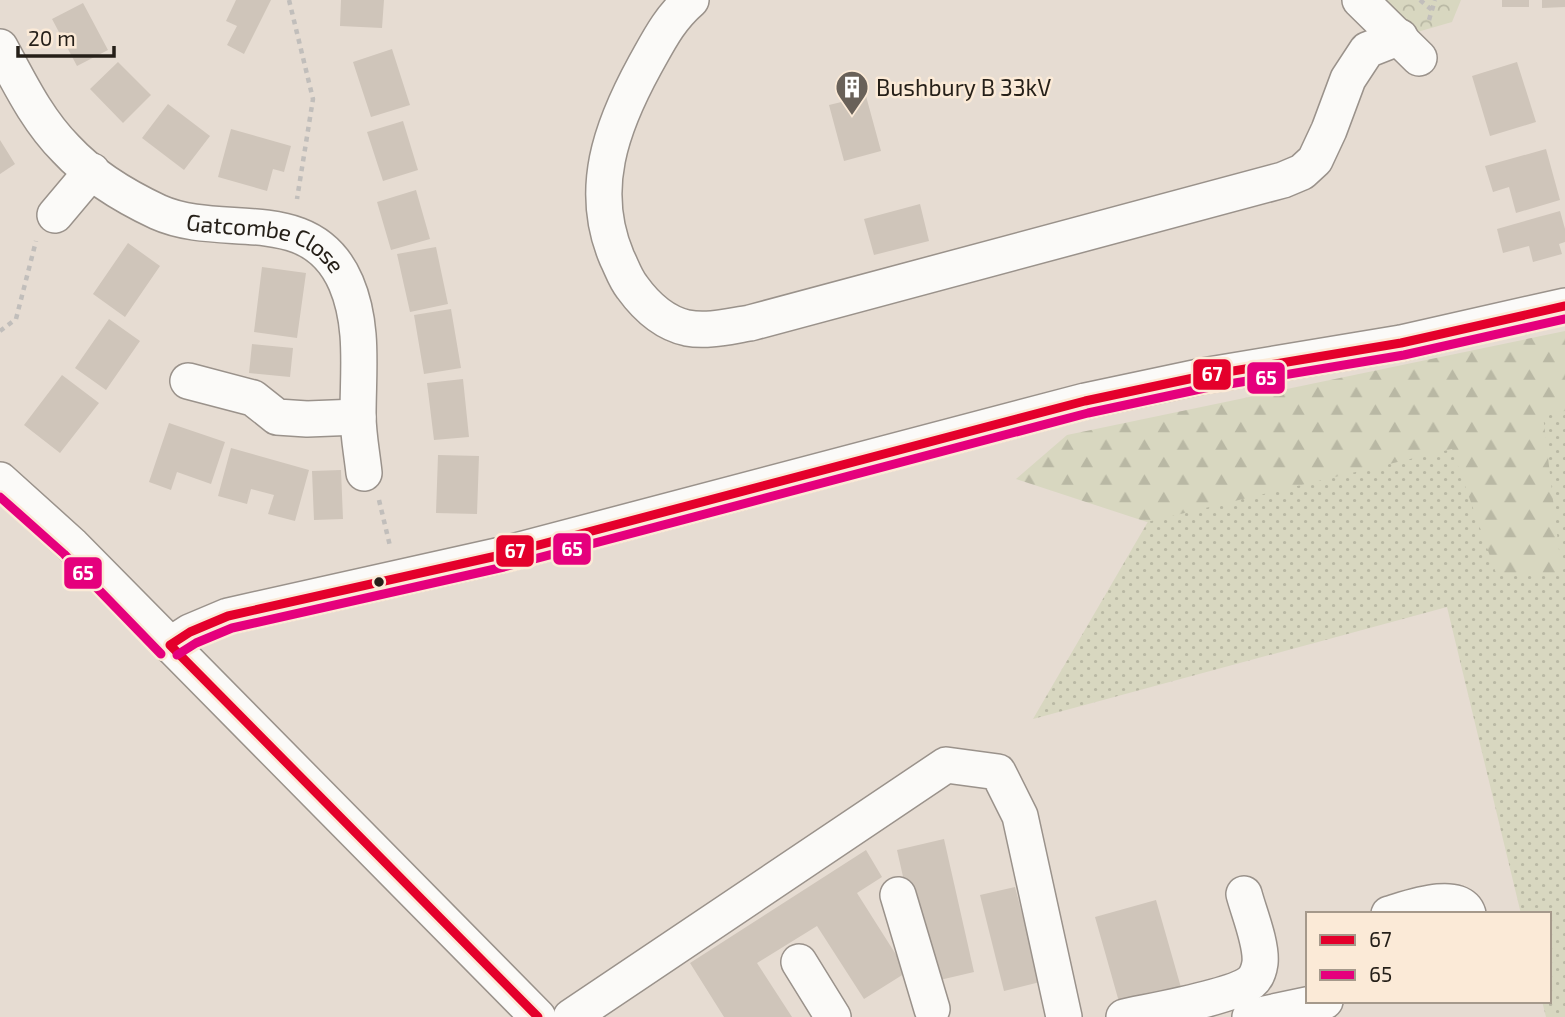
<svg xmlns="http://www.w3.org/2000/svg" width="1565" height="1017" font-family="'Exo 2',sans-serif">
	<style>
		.grass { fill: url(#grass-dots) }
		.forest { fill: url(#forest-firs) }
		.park { fill: url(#park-crowns) }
		.building { fill: #cfc5ba }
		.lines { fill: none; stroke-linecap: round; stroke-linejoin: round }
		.minor-casing { stroke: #9a928b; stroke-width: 38 }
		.path { stroke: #c1bebb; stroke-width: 4.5; stroke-dasharray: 5 5; stroke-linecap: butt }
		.minor { stroke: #fbfaf8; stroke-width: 35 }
		.bus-1-casing { stroke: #fbead7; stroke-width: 14 }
		.bus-2-casing { stroke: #fbead7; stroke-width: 14 }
		.bus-1 { stroke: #e4002b; stroke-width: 9 }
		.bus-2 { stroke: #e5007d; stroke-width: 9 }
		.bus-dot { fill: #251f18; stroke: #fbead7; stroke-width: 2.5 }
		.labels { text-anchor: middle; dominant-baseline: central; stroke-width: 5; stroke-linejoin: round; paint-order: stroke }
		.poi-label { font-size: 23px; fill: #251f18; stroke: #fbead7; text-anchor: start }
		.street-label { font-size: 23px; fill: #251f18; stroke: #fbead7 }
		.line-badge { stroke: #fbead7; stroke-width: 2.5 }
		.badge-label { font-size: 19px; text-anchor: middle; font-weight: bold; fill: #fff }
	</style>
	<defs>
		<pattern id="grass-dots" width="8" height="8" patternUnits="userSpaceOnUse" patternTransform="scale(1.75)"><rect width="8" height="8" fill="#d8d7c0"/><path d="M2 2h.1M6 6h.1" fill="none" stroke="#b9b8a4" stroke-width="1.8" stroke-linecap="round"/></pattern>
		<pattern id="forest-firs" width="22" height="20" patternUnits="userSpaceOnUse" patternTransform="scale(1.75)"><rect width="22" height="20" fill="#d8d7c0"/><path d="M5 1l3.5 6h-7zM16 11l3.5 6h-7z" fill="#b9b8a4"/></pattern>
		<pattern id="park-crowns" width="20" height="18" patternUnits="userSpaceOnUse" patternTransform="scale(1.75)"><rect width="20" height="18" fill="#d8d7c0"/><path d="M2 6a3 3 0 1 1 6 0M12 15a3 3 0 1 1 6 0" fill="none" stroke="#b9b8a4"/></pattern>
	</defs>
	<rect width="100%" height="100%" fill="#e6dcd2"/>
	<path class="grass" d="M1565,357v660h-19l-4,-16h7v-87h-28l-74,-307 -414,112 152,-261z"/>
	<path class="forest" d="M1565,331v80l-22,4 19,161 -66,-3 -44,-124 -305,73 -131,-43 51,-44z"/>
	<path class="park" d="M1378,0h83l-9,22 -52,15z"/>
	<path class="building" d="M236,0h35l-27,54 -17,-9 10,-19 -11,-5z
		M341,0h43l-2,28 -42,-2z
		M1502,0h27v7h-27z
		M1542,0h23v7l-23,1z
		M83,3l25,47 -31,16 -25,-47z
		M392,49l18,56 -39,12 -18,-55z
		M118,62l33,33 -28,28 -33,-34z
		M1517,62l19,60 -46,14 -18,-60z
		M866,96l15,55 -37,10 -15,-56z
		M168,104l42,32 -26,34 -42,-32z
		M403,121l15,49 -35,11 -16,-49z
		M231,129l60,17 -7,26 -11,-3 -6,22 -49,-14z
		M0,140l15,24 -15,10z
		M1546,149l14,51 -44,13 -7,-26 -16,5 -8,-26z
		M416,190l14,49 -39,11 -14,-48z
		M920,204l9,37 -55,14 -10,-36z
		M1560,211l5,18v13l-6,2 3,10 -29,8 -4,-16 -26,7 -6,-24z
		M128,243l32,23 -35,51 -32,-23z
		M436,247l12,57 -38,8 -13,-58z
		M262,267l44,6 -9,65 -43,-6z
		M451,309l10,59 -37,6 -10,-59z
		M109,319l31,22 -34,49 -31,-22z
		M252,344l41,4 -3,29 -41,-4z
		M62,375l37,28 -39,50 -36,-28z
		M463,379l6,58 -35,3 -7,-57z
		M169,423l56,19 -14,42 -34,-12 -6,18 -22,-8z
		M231,448l78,22 -14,51 -27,-7 6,-19 -23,-6 -4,15 -29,-8z
		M438,455l41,1 -2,58 -41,-1z
		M341,470l2,49 -29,1 -2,-49z
		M944,839l30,133 -47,11 -30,-133z
		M866,850l16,27 -25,16 50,79 -43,27 -47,-73 -60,37 35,54h-68l-34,-54z
		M1015,887l25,95 -36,9 -24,-96z
		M1156,900l26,91 -61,18 -26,-92z"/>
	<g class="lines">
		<defs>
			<g id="minor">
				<path d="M691,0c-22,19 -32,40 -46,65 -34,62 -57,125 -28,193 5,10 8,20 15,29 13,18 32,36 55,41 21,4 43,-2 63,-5l533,-143 19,-8 13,-12 14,-30 19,-51 19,-29 33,-13"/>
				<path d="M1360,0l59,58"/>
				<path id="s1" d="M0,47c19,35 37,73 66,102 24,26 60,48 92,63 64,29 153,-11 188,71 18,42 12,88 12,132 0,19 4,39 6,58"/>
				<path d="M55,215l37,-44"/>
				<path d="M188,381l65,17 24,19 30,2 51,-2"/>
				<path d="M0,480l72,65 466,472"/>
				<path d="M170,645l20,-13 38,-16 273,-61 584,-154 118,-25 198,-33 164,-37"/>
				<path d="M898,895l34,114"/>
				<path d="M1389,914c18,-5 71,-25 79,0"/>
				<path d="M799,962l34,55"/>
				<path d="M571,1017l375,-252 52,7 22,44 44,201"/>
				<path d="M1124,1017c27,-6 109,-20 127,-35 5,-4 8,-12 9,-19 2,-19 -11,-50 -16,-69"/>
				<path d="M1250,1017l75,-16"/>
			</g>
		</defs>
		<use href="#minor" class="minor-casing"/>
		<path class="path" d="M289,0l24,99 -16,100
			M1420,0l12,10
			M1429,20l6,-20
			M0,331l16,-12 20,-78
			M379,500l11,46"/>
		<use href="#minor" class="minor"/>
		<defs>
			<path id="bus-1" d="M170,645l20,-13 38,-16 273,-61 584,-154 118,-25 198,-33 164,-37
				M170,645l368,372"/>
			<path id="bus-2" d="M0,497l64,57 97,100
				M177,655l19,-12 36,-15 272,-61 584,-154 117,-25 199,-33 161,-36"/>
		</defs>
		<use href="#bus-1" class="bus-1-casing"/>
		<use href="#bus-2" class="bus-2-casing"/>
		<use href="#bus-1" class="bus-1"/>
		<use href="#bus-2" class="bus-2"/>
	</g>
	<defs>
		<symbol id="building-pin" viewBox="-11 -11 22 30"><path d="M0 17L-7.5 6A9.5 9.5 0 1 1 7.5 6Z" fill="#696159" stroke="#fbead7"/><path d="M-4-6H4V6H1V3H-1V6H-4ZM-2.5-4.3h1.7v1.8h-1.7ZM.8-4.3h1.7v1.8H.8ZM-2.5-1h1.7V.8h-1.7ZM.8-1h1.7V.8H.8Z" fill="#fff"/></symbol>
	</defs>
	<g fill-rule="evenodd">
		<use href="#building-pin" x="833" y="68" width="38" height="52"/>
	</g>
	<circle class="bus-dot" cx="379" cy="582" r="6"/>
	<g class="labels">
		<g class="poi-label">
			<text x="876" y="87">Bushbury B 33kV</text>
		</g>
		<g class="street-label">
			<text stroke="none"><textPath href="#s1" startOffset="348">Gatcombe Close</textPath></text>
		</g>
	</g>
	<g class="line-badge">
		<rect x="1192" y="358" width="40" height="33" rx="7" fill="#e4002b"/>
		<rect x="1246" y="361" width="40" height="34" rx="7" fill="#e5007d"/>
		<rect x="552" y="532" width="40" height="34" rx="7" fill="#e5007d"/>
		<rect x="495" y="534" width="40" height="34" rx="7" fill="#e4002b"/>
		<rect x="63" y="556" width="40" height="34" rx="7" fill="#e5007d"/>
	</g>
	<g class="badge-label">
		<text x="1212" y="381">67</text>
		<text x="1266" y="385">65</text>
		<text x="572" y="556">65</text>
		<text x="515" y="558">67</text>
		<text x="83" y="580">65</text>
	</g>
	<rect x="1306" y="912" width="245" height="91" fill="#fbead7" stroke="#a5998b" stroke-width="2"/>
	<rect x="1320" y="935" width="35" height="10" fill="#e4002b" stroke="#a5998b" stroke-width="2"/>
	<text x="1369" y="947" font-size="21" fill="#251f18">67</text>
	<rect x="1320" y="970" width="35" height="10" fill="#e5007d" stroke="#a5998b" stroke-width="2"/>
	<text x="1369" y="982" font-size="21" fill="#251f18">65</text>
	<path d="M18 46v10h96v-10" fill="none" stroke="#251f18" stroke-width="3.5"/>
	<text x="28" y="46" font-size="21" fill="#251f18" stroke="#fbead7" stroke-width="5" paint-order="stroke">20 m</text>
</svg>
